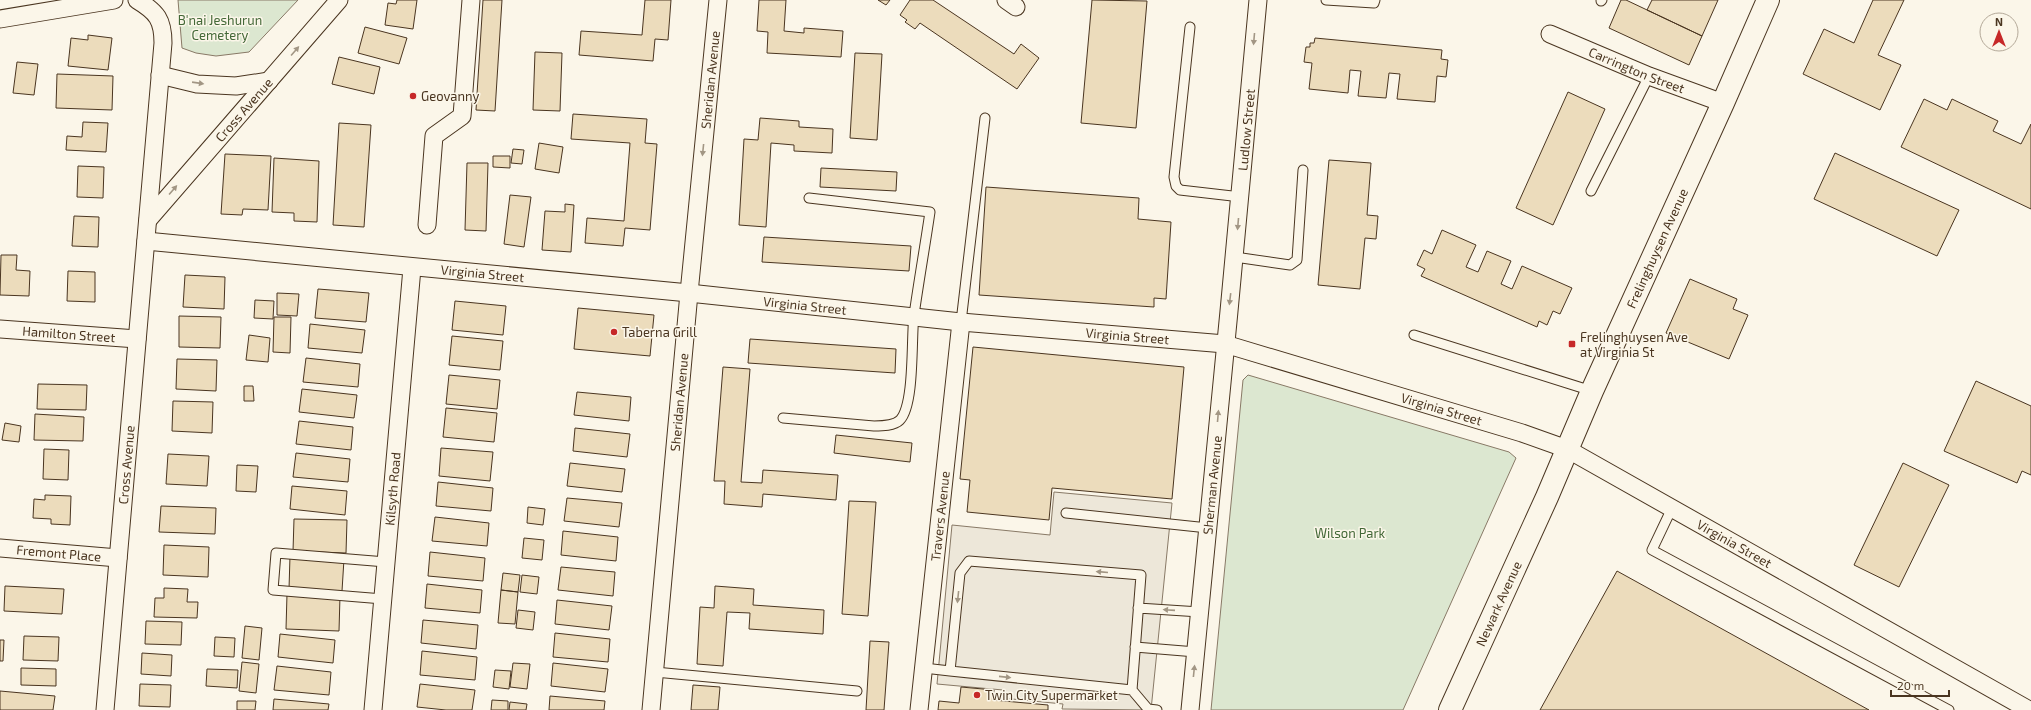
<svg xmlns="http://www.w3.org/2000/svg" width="2031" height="710" font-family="'Exo 2',sans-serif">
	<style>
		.green { fill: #dce7d0; stroke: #887966 }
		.parking { fill: #ede7d9; stroke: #887966 }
		.building { fill: #ecdcbc; stroke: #4a3520 }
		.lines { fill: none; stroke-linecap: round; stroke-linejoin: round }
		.lane-casing { stroke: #4a3520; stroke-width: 11 }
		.street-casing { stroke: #4a3520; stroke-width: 19 }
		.primary-casing { stroke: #4a3520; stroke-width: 24 }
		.lane { stroke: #fbf6e9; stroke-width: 9 }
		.street { stroke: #fbf6e9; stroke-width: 17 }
		.primary { stroke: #fbf6e9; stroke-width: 22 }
		.oneway { fill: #a29684 }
		.poi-dot { fill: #c62828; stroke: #fbf6e9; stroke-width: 1.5 }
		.labels { text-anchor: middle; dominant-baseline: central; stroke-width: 3; stroke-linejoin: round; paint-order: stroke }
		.park-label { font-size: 13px; fill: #436837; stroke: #fbf6e9 }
		.street-label { font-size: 13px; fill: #4a3520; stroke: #fbf6e9 }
		.poi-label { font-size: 13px; fill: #4a3520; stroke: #fbf6e9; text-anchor: start }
	</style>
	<rect width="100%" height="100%" fill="#fbf6e9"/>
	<path class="green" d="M178,0h120l-49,52 -33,4 -20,-3 -14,-5z
		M1248,375l261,77 7,6 -113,252h-192l32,-330z"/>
	<path class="parking" d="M1054,492l118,11 -21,207 -89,-1 1,-5 -61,-6 1,-8 -66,-6 15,-159 98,10z"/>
	<path class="building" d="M397,0h20l-4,29 -28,-4 3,-22 8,1z
		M483,0h19l-7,111 -19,-1z
		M645,0h26l-3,40 -13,-1 -2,22 -74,-6 2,-24 61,4z
		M759,0h27l-2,31 20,2v-5l39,3 -2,26 -74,-4 1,-21 -11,-1z
		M878,0h12l-4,5z
		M910,0h23l81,54 7,-10 18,14 -22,31 -97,-66 -5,6 -10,-7 2,-2 -7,-5z
		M1092,0l55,1 -11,127 -55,-5z
		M1621,0h5l76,36 -13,29 -80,-37z
		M1652,0h66l-16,36 -55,-26z
		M1873,0h31l-26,55 23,10 -21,45 -77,-36 21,-45 30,14z
		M365,27l42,11 -8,26 -41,-11z
		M88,35l24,3 -4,32 -40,-4 3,-28 17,2z
		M1315,38l127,12 -1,9 7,1 -2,17 -9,-1 -2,26 -38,-3 3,-25 -11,-1 -3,25 -28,-2 3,-25 -11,-1 -2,23 -39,-4 3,-26 -8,-1 2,-15h4v-4h4z
		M535,52l27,1 -2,58 -27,-1z
		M855,53l27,1 -5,86 -27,-2z
		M339,57l41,10 -6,27 -42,-10z
		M17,62l21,2 -4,31 -21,-2z
		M57,74l56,2 -1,34 -56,-2z
		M1568,92l37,17 -52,116 -37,-17z
		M1924,99l23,11 5,-11 46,22 -5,10 28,13 10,-20v85l-130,-62z
		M573,114l74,5 -2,24 12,1 -7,86 -25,-2 -2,18 -38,-3 2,-25 37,3 6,-78 -59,-4z
		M760,118l39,3v6l34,2 -1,24 -38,-2v-6l-23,-2 -5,84 -27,-2 5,-86 14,1z
		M83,122l25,1 -2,29 -40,-2 1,-14 15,1z
		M339,123l32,2 -7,102 -31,-2z
		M539,143l24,4 -4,26 -24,-4z
		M513,149l11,1 -2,14 -11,-1z
		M1835,153l124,57 -22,46 -123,-57z
		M225,154l46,2 -3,54 -25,-1 -1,6 -21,-1z
		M493,156h17v12l-17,-1z
		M274,158l45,3 -2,61 -23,-1v-8l-22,-1z
		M1329,160l42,3 -4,52 11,1 -2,23 -11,-1 -5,51 -42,-4z
		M467,163h21l-2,68 -21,-1z
		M78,166l26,1 -1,31 -26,-1z
		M821,168l76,4 -1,19 -76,-4z
		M986,187l153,11 -1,21 33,3 -5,77 -12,-1v9l-175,-12z
		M510,195l21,2 -7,50 -20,-3z
		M565,204l9,1 -3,47 -29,-2 3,-39 20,1z
		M74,216l25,1 -1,30 -26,-1z
		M1442,230l34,15 -10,22 12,5 9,-21 24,10 -10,23 11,5 10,-23 50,22 -12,26 -7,-3 -6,14 -8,-4 -2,6 -116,-51 4,-7 -8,-4 7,-15 8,4z
		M764,237l147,9 -2,25 -147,-9z
		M1,255h16l-1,15 14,1 -1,25 -29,-1z
		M68,271l27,1v30l-28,-1z
		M185,275l40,2 -1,32 -41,-2z
		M1690,279l47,20 -4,10 15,6 -19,44 -63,-26z
		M318,289l51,4 -3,29 -51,-4z
		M277,293l22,1 -2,22 -20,-1z
		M255,300l19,1 -1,18 -19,-1z
		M455,301l51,5 -3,29 -51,-5z
		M578,308l76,7 -4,41 -76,-7z
		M179,316l42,1 -1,31 -41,-1z
		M274,317h17l-1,36 -17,-1z
		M310,324l55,6 -3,23 -54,-5z
		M249,335l21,3 -2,24 -22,-2z
		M452,336l51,5 -3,29 -51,-5z
		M750,339l146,10 -1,24 -147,-10z
		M973,347l211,20 -12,132 -120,-11 -3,32 -82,-8 3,-32 -10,-1z
		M306,358l54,6 -2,23 -55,-5z
		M177,359l40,1 -1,31 -40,-2z
		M723,367l27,2 -9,113 21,1 1,-13 75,5 -2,25 -73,-6 -1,13 -38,-3 1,-23h-11z
		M449,375l51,5 -3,29 -51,-5z
		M1976,381l55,25v69l-9,-4 -5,12 -73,-32z
		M38,384l49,1 -1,25 -49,-1z
		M244,386h9l1,15h-10z
		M302,389l55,6 -3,23 -55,-6z
		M577,392l54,5 -2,24 -55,-6z
		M173,401l40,1 -1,31 -40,-2z
		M446,408l51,5 -3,29 -51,-5z
		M35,414l49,3 -1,24 -49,-1z
		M299,421l54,6 -2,23 -55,-6z
		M5,423l16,3 -2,16 -17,-2z
		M575,428l55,6 -3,23 -54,-6z
		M836,435l76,8 -2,19 -76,-9z
		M441,448l52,4 -3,29 -51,-5z
		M44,449l25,1 -1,30 -25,-1z
		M296,453l54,6 -2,23 -55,-5z
		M168,454l41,2 -2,30 -41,-2z
		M570,463l55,6 -3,23 -55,-6z
		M1903,463l46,22 -50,102 -45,-22z
		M237,465l21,1 -2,26 -20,-1z
		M438,482l55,6 -2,23 -55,-5z
		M292,486l55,5 -2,24 -55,-6z
		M45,495l26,1 -1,29 -19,-1v-5l-18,-1 1,-19 11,1z
		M567,498l55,5 -3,24 -55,-6z
		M849,501l27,1 -8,114 -26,-2z
		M161,506l55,2 -1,26 -56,-2z
		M528,507l17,2 -2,16 -16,-2z
		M435,517l54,6 -2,23 -55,-5z
		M294,519l53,1 -1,33 -53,-2z
		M563,531l55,6 -2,24 -55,-6z
		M524,538l20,2 -2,20 -20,-2z
		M164,545l45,2 -1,30 -45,-2z
		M430,552l55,6 -2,23 -55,-5z
		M290,556l54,3 -2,32 -53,-2z
		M561,567l54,5 -2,24 -55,-6z
		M1617,571l252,139h-329z
		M503,573l17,2 -2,17 -17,-2z
		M522,575l17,2 -2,17 -17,-2z
		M427,584l55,6 -2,23 -55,-5z
		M5,586l59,3 -2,25 -58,-3z
		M715,586l39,3 -1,16 71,5 -1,24 -74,-5 1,-16 -23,-1 -4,54 -26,-2 3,-57 14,1z
		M164,588l24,1 -1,13h11l-1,16 -43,-1 1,-19h9z
		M501,590l17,2 -3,32 -17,-1z
		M287,594l53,2 -1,35 -53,-2z
		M557,600l55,6 -3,24 -54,-6z
		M518,610l17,2 -2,18 -17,-2z
		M423,620l55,5 -2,24 -55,-6z
		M146,621l36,1 -1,23 -36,-1z
		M245,626l17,2 -3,32 -17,-2z
		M555,633l55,6 -2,23 -55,-5z
		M280,634l55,6 -2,23 -55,-6z
		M24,636l35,1 -1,24 -35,-1z
		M215,637l20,1 -1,19 -20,-1z
		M0,640h4l-1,21h-3z
		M870,641l19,1 -5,68h-18z
		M422,651l55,6 -2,23 -55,-5z
		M142,653l30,2 -1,21 -30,-2z
		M242,662l17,2 -3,29 -17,-2z
		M513,663l17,1 -3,25 -17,-2z
		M553,663l55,6 -3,23 -54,-6z
		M277,666l54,6 -2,23 -55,-5z
		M21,668l35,1v17l-35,-1z
		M207,669l31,1 -1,18 -31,-2z
		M495,670l16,1 -2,18 -16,-2z
		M140,684l31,1 -1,22 -31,-1z
		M420,684l55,6 -3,20h-26l-29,-3z
		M693,685l27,2 -2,23h-27z
		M961,687l33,3 -1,10 55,5v5h-110l1,-9 20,2z
		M0,691l55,5 -2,14h-53z
		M550,696l55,5 -1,9h-55z
		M274,699l55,5 -1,6h-55z
		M492,700l16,1v9h-17z
		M237,701h19l-1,9h-18z
		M510,702l17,2 -1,6h-17z"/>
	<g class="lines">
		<defs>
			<path id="lane" d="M1326,0l48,3 1,-3
				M1601,1l1,-1
				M1190,27l-16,150 2,9 4,4 61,7
				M1591,191l58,-115
				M1235,257l55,8 7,-5 6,-90
				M961,322l24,-204
				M1414,335l178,56
				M783,418l91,8c8,0 20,0 26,-6 15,-16 11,-83 14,-105 5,-35 11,-69 16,-103l-121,-14
				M1672,508l-20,42 297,160
				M1066,513l142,15
				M383,599l-110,-9 3,-37 110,9
				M1138,608l62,4
				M1135,647l61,5
				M924,668l26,3
				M655,672l202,19
				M1132,690l9,-115 -172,-14 -9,12 -10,98 182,19 16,19 9,1"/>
			<g id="street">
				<path d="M1006,0l10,7"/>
				<path d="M0,19l114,-19"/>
				<path id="s1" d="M1550,34l99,42 74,27"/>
				<path d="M160,75l37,9 39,2 33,-5"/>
				<path id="s2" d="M148,220l191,-220"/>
				<path d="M427,225l7,-89 28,-20 9,-116"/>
				<path id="s3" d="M146,241l543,52 272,29 264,22 297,89 45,16 462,261"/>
				<path id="s4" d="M0,329l137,10"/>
				<path id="s5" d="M0,548l118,10"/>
				<path id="s6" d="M105,710l58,-667c0,-23 -6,-31 -26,-43"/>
				<path id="s7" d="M373,710l39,-442"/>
				<path id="s8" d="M651,710l38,-417 29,-293"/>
				<path id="s9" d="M919,710l42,-388"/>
				<path id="s10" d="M1190,710c23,-237 47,-473 68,-710"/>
			</g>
			<g id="primary">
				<path id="s11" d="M1450,710l97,-213 45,-106 131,-288 45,-103"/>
			</g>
		</defs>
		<use href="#lane" class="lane-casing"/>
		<use href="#street" class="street-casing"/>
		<use href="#primary" class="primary-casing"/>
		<use href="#lane" class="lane"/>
		<use href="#street" class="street"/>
		<use href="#primary" class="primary"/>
	</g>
	<defs><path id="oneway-solid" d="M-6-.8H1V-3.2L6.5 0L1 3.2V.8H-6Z"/></defs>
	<g class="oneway">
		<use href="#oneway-solid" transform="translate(1254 39) rotate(95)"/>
		<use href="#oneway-solid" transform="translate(295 51) rotate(-49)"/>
		<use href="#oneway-solid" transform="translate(198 83) rotate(8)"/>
		<use href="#oneway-solid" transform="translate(703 150) rotate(96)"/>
		<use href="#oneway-solid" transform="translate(173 190) rotate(-49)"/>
		<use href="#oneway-solid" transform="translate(1238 224) rotate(95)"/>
		<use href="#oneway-solid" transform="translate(1230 299) rotate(97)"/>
		<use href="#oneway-solid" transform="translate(1218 416) rotate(-85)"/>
		<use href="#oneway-solid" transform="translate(1102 572) rotate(-175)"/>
		<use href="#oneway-solid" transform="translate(958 597) rotate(96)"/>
		<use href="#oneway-solid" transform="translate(1169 610) rotate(-176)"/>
		<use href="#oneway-solid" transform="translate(1194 671) rotate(-84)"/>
		<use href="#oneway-solid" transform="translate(1005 677) rotate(6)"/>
	</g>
	<g class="poi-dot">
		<circle cx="413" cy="96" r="4"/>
		<circle cx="614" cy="332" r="4"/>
		<rect x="1568" y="340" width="8" height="8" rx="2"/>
		<circle cx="977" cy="695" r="4"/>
	</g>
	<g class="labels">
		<g class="park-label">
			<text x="220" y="20">B'nai Jeshurun<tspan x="220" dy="15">Cemetery</tspan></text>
			<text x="1350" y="533">Wilson Park</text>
		</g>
		<g class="street-label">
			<text stroke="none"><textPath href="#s1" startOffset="94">Carrington Street</textPath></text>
			<text stroke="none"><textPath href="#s8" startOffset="633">Sheridan Avenue</textPath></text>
			<text stroke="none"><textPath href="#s2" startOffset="146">Cross Avenue</textPath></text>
			<text stroke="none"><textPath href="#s10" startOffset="583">Ludlow Street</textPath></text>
			<text stroke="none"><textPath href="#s11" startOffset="506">Frelinghuysen Avenue</textPath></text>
			<text stroke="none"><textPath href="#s3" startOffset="338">Virginia Street</textPath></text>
			<text stroke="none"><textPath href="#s3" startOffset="662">Virginia Street</textPath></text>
			<text stroke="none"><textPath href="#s4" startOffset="69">Hamilton Street</textPath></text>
			<text stroke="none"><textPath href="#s3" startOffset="986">Virginia Street</textPath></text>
			<text stroke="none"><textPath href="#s8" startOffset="309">Sheridan Avenue</textPath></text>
			<text stroke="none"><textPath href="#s3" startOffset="1310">Virginia Street</textPath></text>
			<text stroke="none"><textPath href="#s6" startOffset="246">Cross Avenue</textPath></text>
			<text stroke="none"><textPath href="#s10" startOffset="226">Sherman Avenue</textPath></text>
			<text stroke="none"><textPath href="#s7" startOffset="222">Kilsyth Road</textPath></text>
			<text stroke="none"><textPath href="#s9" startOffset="195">Travers Avenue</textPath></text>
			<text stroke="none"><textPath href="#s3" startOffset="1634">Virginia Street</textPath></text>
			<text stroke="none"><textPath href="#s5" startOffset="59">Fremont Place</textPath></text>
			<text stroke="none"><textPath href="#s11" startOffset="117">Newark Avenue</textPath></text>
		</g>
		<g class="poi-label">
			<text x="421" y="96">Geovanny</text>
			<text x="622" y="332">Taberna Grill</text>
			<text x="1580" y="337">Frelinghuysen Ave<tspan x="1580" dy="15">at Virginia St</tspan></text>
			<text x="985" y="695">Twin City Supermarket</text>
		</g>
	</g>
	<g transform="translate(1999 32)"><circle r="19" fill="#fbf6e9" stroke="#b4a999"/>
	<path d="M0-3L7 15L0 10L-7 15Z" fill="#c62828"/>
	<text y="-6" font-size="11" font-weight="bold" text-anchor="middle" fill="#4a3520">N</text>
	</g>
	<path d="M1891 690v6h58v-6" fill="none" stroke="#4a3520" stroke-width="2"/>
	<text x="1897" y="690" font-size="12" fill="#4a3520" stroke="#fbf6e9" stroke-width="3" paint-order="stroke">20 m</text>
</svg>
